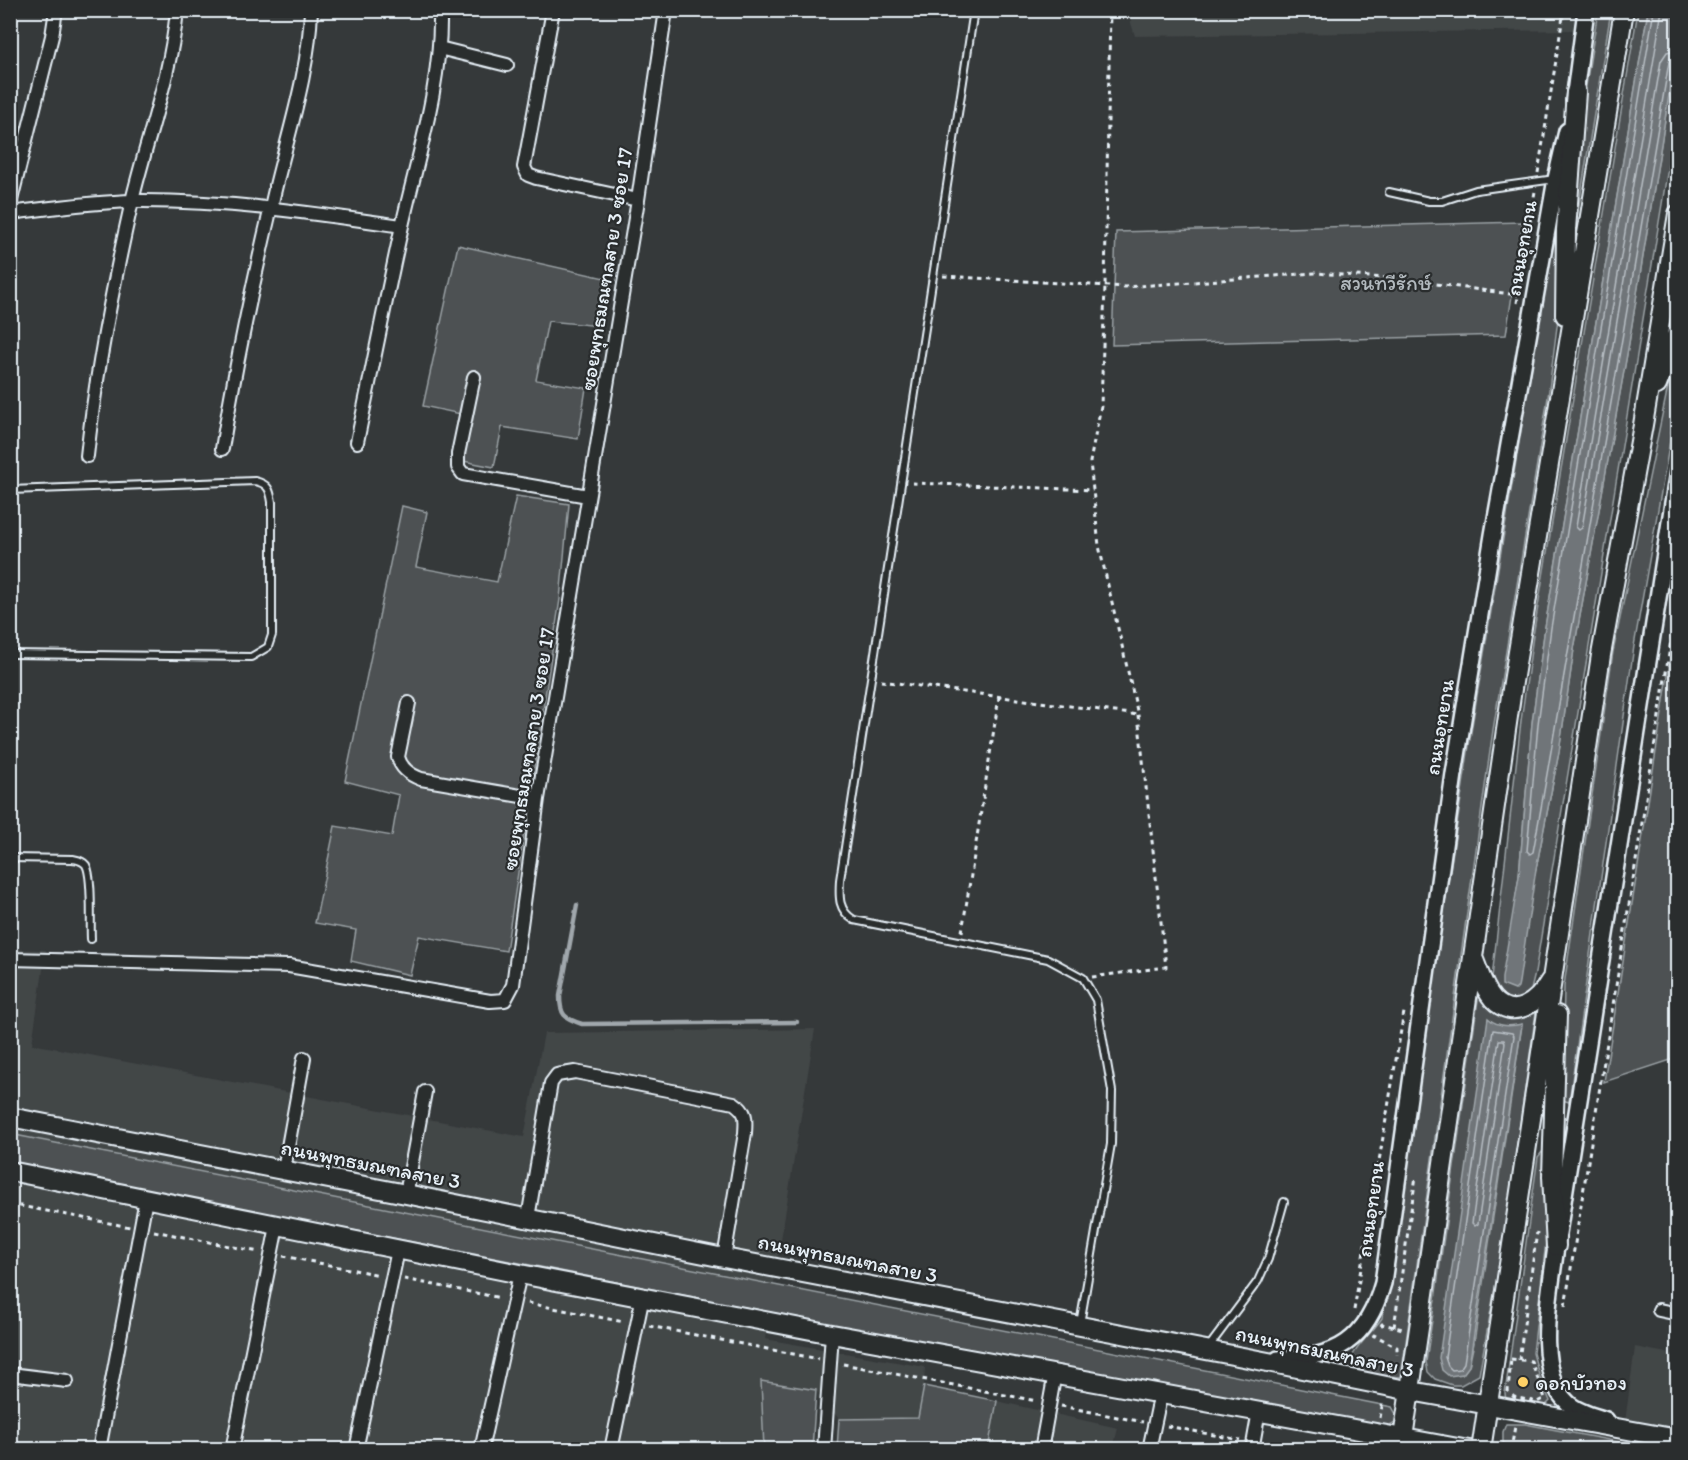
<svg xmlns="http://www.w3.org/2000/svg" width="1688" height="1460" font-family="Itim,'Playpen Sans Thai',sans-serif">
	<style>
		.built { fill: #424647 }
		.green { fill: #4d5152; stroke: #9aa1a5; stroke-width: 1.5; fill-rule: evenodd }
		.water { fill: #707579; stroke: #a0a7ac; stroke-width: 1.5 }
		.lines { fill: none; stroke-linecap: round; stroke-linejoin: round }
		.shore { stroke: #b8bfc5; stroke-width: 1.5 }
		.stream { stroke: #a0a7ac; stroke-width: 4.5 }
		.service-casing { stroke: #e8f1f8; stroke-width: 10 }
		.minor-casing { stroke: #e8f1f8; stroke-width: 16 }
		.tertiary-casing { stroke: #e8f1f8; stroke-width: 20 }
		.secondary-casing { stroke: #e8f1f8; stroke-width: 22 }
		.path { stroke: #e8f1f8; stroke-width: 3; stroke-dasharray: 4.5 4.5; stroke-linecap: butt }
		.service { stroke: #2a2d2e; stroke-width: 6 }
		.minor { stroke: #2a2d2e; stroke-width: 12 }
		.tertiary { stroke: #2a2d2e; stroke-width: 15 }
		.secondary { stroke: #2a2d2e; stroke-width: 18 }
		.poi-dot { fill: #ffd166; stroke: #2a2d2e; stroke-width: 2 }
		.labels { text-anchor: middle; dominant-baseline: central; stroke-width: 4.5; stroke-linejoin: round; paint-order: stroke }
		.street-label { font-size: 21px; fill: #e8f1f8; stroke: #2a2d2e }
		.park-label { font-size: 21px; fill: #b2b9be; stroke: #2a2d2e }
		.poi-label { font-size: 21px; fill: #e8f1f8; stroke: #2a2d2e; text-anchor: start }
	</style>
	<rect width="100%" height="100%" fill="#35393a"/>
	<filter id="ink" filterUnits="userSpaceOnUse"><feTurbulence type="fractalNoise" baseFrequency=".0167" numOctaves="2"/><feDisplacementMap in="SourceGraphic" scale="12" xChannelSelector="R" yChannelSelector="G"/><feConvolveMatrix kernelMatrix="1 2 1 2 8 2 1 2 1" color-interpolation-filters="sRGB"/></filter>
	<g filter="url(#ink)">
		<path class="built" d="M1131,11v-1l445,1 -3,19 -438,6 -4,-13z
			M11,949l35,1 -14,94 492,93 20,-104 271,-4 -50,310 160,28 -1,19 -6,32 -79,1 -23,-29 -54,-9 2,68 -753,1z
			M1635,1347l42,8v76l-52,-9z
			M997,1401l121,27 -5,21 -125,1z"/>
		<path class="green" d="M1598,11h13l-36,218 -4,-1 6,-86z
			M1638,11h10l-103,616 -13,96 -13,153 -6,40 23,-47 23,-117 15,-103 55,-306 48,-298v68l-142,860 -4,17 -13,11h-14l-12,-10v-13l29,-257 12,-85z
			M1523,222l-17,113 -394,10 4,-113z
			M1558,230l2,73 -12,94 -55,333 -92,647c-21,-2 -35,-1 -52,-14 2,-11 26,-34 33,-45l90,-592 81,-488z
			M458,245l151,34 -8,47 -53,-5 -12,59 50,8 -8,51 -76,-12 -8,40 -41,-8 8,-45 -38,-8z
			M1677,269v46l-3,11 -5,-1z
			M1677,353v48l-43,245 -65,456 -7,-2 2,-114 49,-334 58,-280z
			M516,496l53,8 -9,95 -54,352 -87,-15 -9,39 -59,-14 5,-31 -41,-7 20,-97 57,10 7,-41 -54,-14 57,-275 25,6 -11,55 81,15z
			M1677,618v440l-73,24z
			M1479,993l6,8 52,4 -36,251 -22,119 -18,10h-9l-17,-6 -7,-7 -2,-10zM1488,1019c10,9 22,7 34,6l-48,318 -5,23 -6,8z
			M10,1134l1382,273 4,7 -1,8 -8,5 -414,-75 -962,-189z
			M1542,1152l8,1 -3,80 -14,120 6,22 11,26 -4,4 -13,1 -27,-5 -1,-8 33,-236z
			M761,1381l55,9 -4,59h-48z
			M924,1386l73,15 -9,48h-151l2,-30 79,-1z
			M1506,1424h19l131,25 -123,1 -30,-7v-11z"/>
		<path class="water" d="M1648,11h29v34l-48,298 -55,306 -15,103 -23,117 -17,113 -1,5 -3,3 -13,-5v-7l17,-102 13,-153 13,-96z
			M1488,1018c9,9 21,9 34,6l-53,342 -6,8 -14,2 -7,-6 -3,-12z"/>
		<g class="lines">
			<path class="shore" d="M1654,10l-103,618 -13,96 -11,127 3,3 3,-2c13,-69 24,-137 36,-206 33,-195 68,-389 100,-584l3,-5 6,-1
				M1662,10l-86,517 3,3 3,-2 79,-467 6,-9 11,-3
				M1493,1030l19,3 2,3 -50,327 -4,6 -8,1 -4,-4 -3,-9z
				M1499,1040h5l1,3 -27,181 -3,2 -3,-3z"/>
			<path class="stream" d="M577,905l-17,91c0,19 4,22 22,28l215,-2"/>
			<defs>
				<path id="service" d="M974,10l-134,870c-1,17 -2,30 14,40l194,39 35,19 13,22 16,91 -1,53 -31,180
					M1389,192l40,9h13l34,-11 79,-11
					M10,490l245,-9c13,3 15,8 17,21v133l-4,12 -17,10 -241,-3
					M10,858l63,1c5,1 9,1 13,6 7,12 4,58 5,74
					M1208,1348l50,-67 10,-22 16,-57"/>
				<path id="minor" d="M553,10l-29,157 4,8 8,3 102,22
					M439,48l68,17
					M10,204l42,-168 4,-26
					M10,213c41,-5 82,-11 124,-12 91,-1 178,12 268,25
					M474,377l-16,77v13l5,7 125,22
					M357,442c15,-72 29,-144 45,-216 16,-71 40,-142 38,-216
					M222,449c13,-81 30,-162 49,-242 14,-65 38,-130 40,-197
					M87,456c9,-86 26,-171 45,-255 15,-63 39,-126 45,-191
					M409,703l-11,54c3,12 12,18 23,22l117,20
					M10,959l279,7 201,35 15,-1 8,-15 25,-186 100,-599 28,-190
					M284,1169l20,-111
					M406,1194l19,-102
					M528,1218l23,-135 6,-8 18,-3 159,31c13,9 12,15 11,30l-21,125
					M1659,1310l19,4
					M10,1374l57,7
					M99,1450l47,-251
					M232,1450l45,-224
					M356,1450l42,-200
					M481,1450l39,-176
					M611,1450l32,-154
					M824,1450l8,-116
					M1041,1450l14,-77
					M1149,1450l12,-57
					M1252,1450l7,-39"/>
				<path id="tertiary" d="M1574,101l12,-91
					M1278,1359c59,0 89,-19 105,-76l71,-509 39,-239 63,-356 11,-48
					M1606,1420c-12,-4 -29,-8 -38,-17 -36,-32 -17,-113 -12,-157l122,-775"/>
				<path id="secondary" d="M1565,315l1,-85 10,-138
					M1657,385l21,-54
					M1474,960c5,12 10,29 19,39 21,23 45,3 57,-18
					M10,1117l396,77 318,64 524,100 163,33 267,48
					M10,1171l510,103 312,60 637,116
					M1556,1246l-4,-70 5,-161
					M1403,1438l110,-756 111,-672
					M1481,1450l120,-795 42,-230 35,-211"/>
			</defs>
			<use href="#service" class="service-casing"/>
			<use href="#minor" class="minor-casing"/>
			<use href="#tertiary" class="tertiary-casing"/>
			<use href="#secondary" class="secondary-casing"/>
			<path class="path" d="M1538,173l26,-163
				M943,276l182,11 190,-14 84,6 119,16
				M1517,303l18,-112
				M912,483l181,7
				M881,681l257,34
				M962,932l37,-235
				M1092,977l74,-10 -28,-252 -39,-169 -9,-84 11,-56 4,-120 5,-276
				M10,1204l120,23
				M154,1231l105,21
				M283,1256l97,19
				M404,1279l97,19
				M528,1303l96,19
				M1565,1306l113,-709
				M1354,1310l50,-298
				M649,1326l170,33
				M1381,1326l1,-2 21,5
				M1394,1327l22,-151
				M1373,1337l1,-2 23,12v8
				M1511,1359l20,2 14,37 -8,4 -23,-5 -6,-6z
				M1519,1360l18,-128
				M843,1364l194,37
				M1061,1406l82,16
				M1380,1418l3,-17
				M1167,1426l73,14
				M1264,1445l24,5
				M1511,1450l4,-24"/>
			<use href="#service" class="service"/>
			<use href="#minor" class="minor"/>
			<use href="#tertiary" class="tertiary"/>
			<use href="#secondary" class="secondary"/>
		</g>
	</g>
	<circle class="poi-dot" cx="1523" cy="1382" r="6"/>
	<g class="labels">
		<g class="street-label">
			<text transform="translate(1521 248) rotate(-80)">ถนนอุทยาน</text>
			<text transform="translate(606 269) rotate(-81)">ซอยพุทธมณฑลสาย 3 ซอย 17</text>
			<text transform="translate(1439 727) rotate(-81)">ถนนอุทยาน</text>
			<text transform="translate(528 749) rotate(-81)">ซอยพุทธมณฑลสาย 3 ซอย 17</text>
			<text transform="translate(371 1164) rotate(11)">ถนนพุทธมณฑลสาย 3</text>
			<text transform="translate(1370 1209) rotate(-82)">ถนนอุทยาน</text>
			<text transform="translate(848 1258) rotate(11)">ถนนพุทธมณฑลสาย 3</text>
			<text transform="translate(1325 1351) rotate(12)">ถนนพุทธมณฑลสาย 3</text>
		</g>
		<g class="park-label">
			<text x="1386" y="282">สวนทวีรักษ์</text>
		</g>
		<g class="poi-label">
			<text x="1535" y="1382">ดอกบัวทอง</text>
		</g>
	</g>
	<rect width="1688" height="1460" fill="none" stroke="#2a2d2e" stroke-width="36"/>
	<rect x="18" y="18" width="1652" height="1424" fill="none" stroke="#e8f1f8" stroke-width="2" filter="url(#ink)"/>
</svg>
